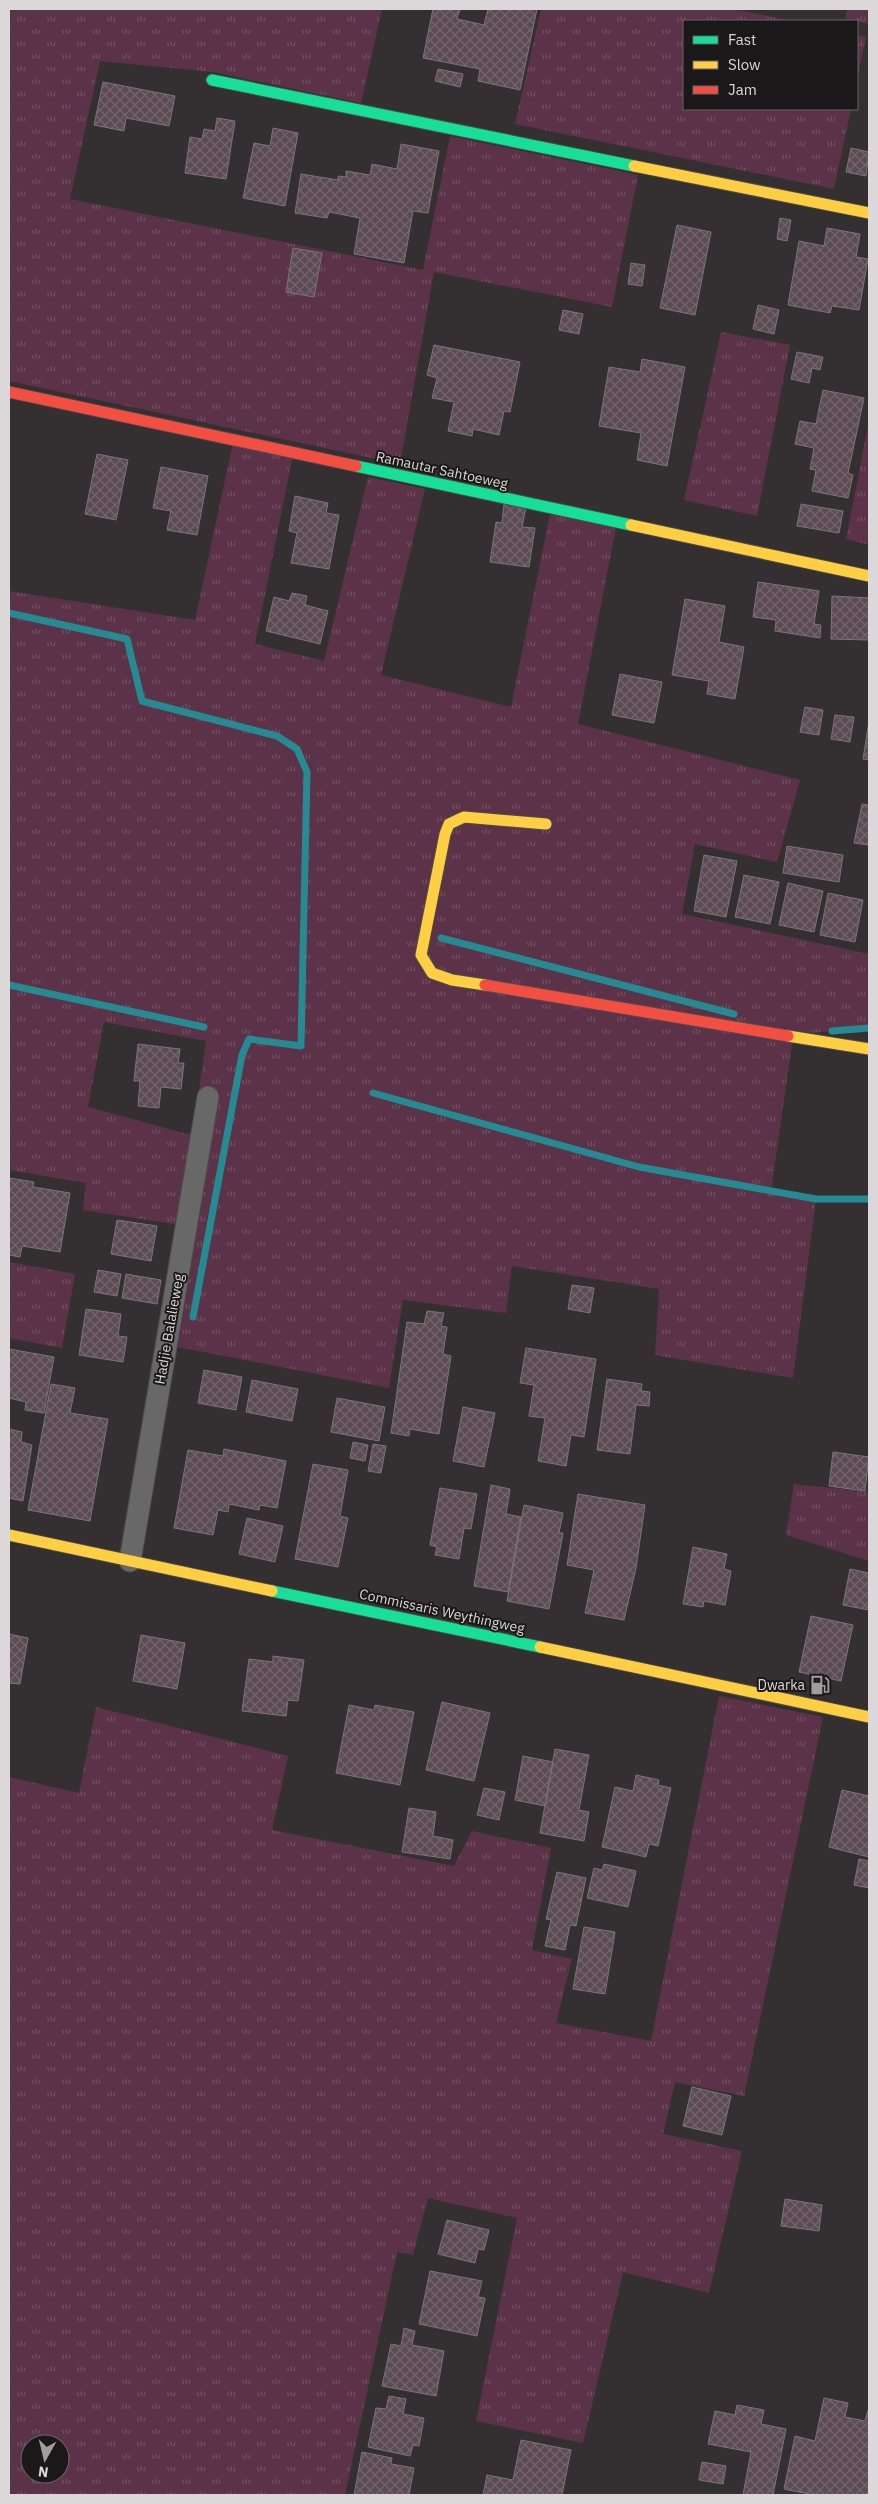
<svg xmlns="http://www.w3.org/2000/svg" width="878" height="2504" font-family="'IBM Plex Sans',sans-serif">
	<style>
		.grass { fill: url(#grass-tufts); fill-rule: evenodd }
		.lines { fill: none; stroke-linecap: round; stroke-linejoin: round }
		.stream { stroke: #258a92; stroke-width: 7 }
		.building { fill: url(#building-cross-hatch); stroke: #797678 }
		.street-casing { stroke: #4e4c4d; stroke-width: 23 }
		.fast-casing { stroke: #4e4c4d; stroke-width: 13 }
		.slow-casing { stroke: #4e4c4d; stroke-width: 13 }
		.jam-casing { stroke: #4e4c4d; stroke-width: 13 }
		.street { stroke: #686869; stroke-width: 21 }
		.fast { stroke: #16e098; stroke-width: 11 }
		.slow { stroke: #ffcf43; stroke-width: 11 }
		.jam { stroke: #f24e42; stroke-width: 11 }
		.labels { text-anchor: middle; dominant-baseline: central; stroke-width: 4; stroke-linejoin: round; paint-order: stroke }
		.street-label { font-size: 14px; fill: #dcd8da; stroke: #1b1819 }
		.poi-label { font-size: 14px; fill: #dcd8da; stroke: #1b1819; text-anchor: end }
	</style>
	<defs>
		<pattern id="grass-tufts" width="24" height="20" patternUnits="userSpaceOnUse" patternTransform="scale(1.25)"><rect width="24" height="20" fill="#5c3248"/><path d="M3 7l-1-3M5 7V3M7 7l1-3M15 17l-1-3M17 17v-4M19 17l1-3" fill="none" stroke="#734f62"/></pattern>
		<pattern id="building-cross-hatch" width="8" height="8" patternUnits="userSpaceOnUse" patternTransform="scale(1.25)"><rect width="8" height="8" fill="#5c4b54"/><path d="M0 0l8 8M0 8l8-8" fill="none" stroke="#73646c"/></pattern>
	</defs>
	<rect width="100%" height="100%" fill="#343032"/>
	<path class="grass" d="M9,9h373l-21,94 -148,-31 -113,-11 -30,138 353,71 27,-134 188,39 -26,132 -178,-35 -34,192 -391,-83z
		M541,9h193l58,12h-108v88h167l-17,80 -319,-65z
		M847,9h22v15l-24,-5z
		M857,35l9,2 -9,42z
		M721,332l69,13 -33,171 -73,-16z
		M869,421v124l-23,-6z
		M233,443l60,12 -38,189 69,17 44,-184 57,12 -44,186 130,32 39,-193 66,13 -38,197 222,56 -23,82 -82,-18 -13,70 187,40v74l-61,5 -14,-3 -23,161 45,8 -23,179 -138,-23 4,-66 -147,-23 -6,47 -103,-13 -14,88 -211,-41 42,-256 -21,-1 7,-49 -102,-19 -16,85 107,29 -15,89 -97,-15 3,-27 -77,-13v-579l186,29z
		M9,1262l66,12 -13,74 -53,-10z
		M794,1484l75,8v69l-83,-26z
		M719,1696l104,21 -79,379 -69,-14 -12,52 79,17 -33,142 -86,-21 -40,171 -107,-22 41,-203 -89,-20 -15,57 -16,-3 -52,243h-336v-718l70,16 17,-86 192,49 -16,74 182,36 18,-35 79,17 -19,102 40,9 -16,64 95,18zM30,2444h30v30h-30z"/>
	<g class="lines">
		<path class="stream" d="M9,613l118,26 15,62 135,35 20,13 10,23 -6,274 -52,-7 -7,16 -49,262
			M441,938l293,76
			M9,985l195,42
			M832,1031l37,-3
			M373,1093l266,74 177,32h53"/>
	</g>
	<path class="building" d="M433,9h27l-3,10 27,6 4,-16h49l-17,81 -42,-9 2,-12 -57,-11z
		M438,69l25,5 -3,13 -25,-6z
		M103,82l72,14 -6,30 -43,-8 -2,13 -30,-6z
		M217,118l18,3 -9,58 -41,-6 5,-36 12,2 2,-10 11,2z
		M273,128l25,5 -13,73 -42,-8 11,-55 16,3z
		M401,144l38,7 -11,62 -15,-2 -9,52 -50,-9 6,-36 -31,-6 -2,6 -32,-5 6,-39 37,6v-4l8,1v-6l24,4 2,-11 25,5z
		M851,148l18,4 -3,24 -20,-4z
		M780,218l11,2 -4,21 -10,-2z
		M677,225l34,7 -16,83 -35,-7z
		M827,228l33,6 -4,23 12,2 -9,51 -27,-4 -2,7 -42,-8 11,-64 25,5z
		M293,248l29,5 -8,44 -28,-5z
		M631,263l14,2 -3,21 -14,-2z
		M758,305l21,5 -5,24 -21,-5z
		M563,310l20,4 -4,20 -20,-4z
		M434,345l86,17 -10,50 -6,-1 -5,24 -26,-6 -1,7 -24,-5 6,-29 -22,-4 5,-20 -10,-3z
		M797,352l26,5 -3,13 -8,-2 -3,15 -18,-4z
		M642,359l43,8 -18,99 -30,-6 4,-27 -42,-7 10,-59 31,5z
		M823,390l41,8 -16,75 5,2 -5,23 -36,-7 4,-21 -6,-1 4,-21 -19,-4 5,-23 16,3z
		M97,454l31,6 -12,60 -31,-6z
		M161,467l47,9 -11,59 -30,-5 4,-19 -18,-3z
		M295,496l33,7 -2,10 13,2 -10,54 -38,-6 6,-30 -8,-2z
		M504,504l22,3 -4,20 13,1 -6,39 -39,-5 6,-40 6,1z
		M801,504l42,7 -4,22 -42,-7z
		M758,582l61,9 -5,33 7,1 -1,13 -45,-7 1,-11 -23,-3z
		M292,593l15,3 -2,9 23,6 -8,33 -54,-13 8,-34 15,4z
		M832,596l37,2v42l-38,-1z
		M685,599l40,7 -6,36 25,5 -9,52 -28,-5 2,-13 -37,-6z
		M620,674l42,8 -8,41 -42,-8z
		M805,707l18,3 -4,25 -19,-3z
		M835,715l19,2 -4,25 -19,-3z
		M869,721v39l-6,-1z
		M862,804l7,1v40l-15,-2z
		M787,846l56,9 -4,27 -56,-9z
		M704,855l33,6 -11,56 -32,-6z
		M744,875l35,7 -9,42 -35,-7z
		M788,883l35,8 -9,41 -35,-7z
		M828,893l35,7 -8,42 -35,-7z
		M138,1044l42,5 -2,14h6l-3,26 -20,-2 -2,21 -21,-2 2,-25h-6z
		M9,1178l25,4 -1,5 37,6 -10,59 -38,-6 -2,11 -11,-2z
		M117,1220l40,6 -6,35 -40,-7z
		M98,1270l23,4 -4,22 -23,-4z
		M126,1274l35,6 -4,24 -35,-6z
		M572,1285l22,3 -4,25 -22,-4z
		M86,1309l35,5 -3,22 9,1 -4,25 -44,-7z
		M427,1311l17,2 -3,13 6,1 -4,27 8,2 -12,78 -29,-5 -1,7 -18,-3 16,-111 17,2z
		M526,1348l70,11 -12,78 -13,-2 -5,31 -28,-5 7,-43 -16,-2 5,-31 -14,-2z
		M9,1349l45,8 -10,56 -19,-3 1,-8 -17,-4z
		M204,1370l38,7 -6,33 -38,-7z
		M607,1379l35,5 -1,7 9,1 -1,14 -13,-1 -6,49 -33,-4z
		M252,1380l46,9 -6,32 -46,-9z
		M51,1384l24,4 -5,25 38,6 -18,102 -62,-11z
		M337,1398l48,9 -6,34 -48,-9z
		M463,1407l32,6 -11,54 -31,-6z
		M9,1429l13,3 -1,10 11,3 -9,56 -14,-3z
		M353,1442l15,3 -3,16 -15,-3z
		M373,1444l13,2 -5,27 -13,-2z
		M224,1449l62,12 -9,47 -17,-3 -1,5 -30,-6 -1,8 -10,-2 -5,25 -39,-7 14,-78 35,6z
		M833,1452l36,5 -4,34 -36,-5z
		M313,1464l35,6 -8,46 8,2 -10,49 -43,-8z
		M491,1485l19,4 -4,25 15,3 -13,75 -34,-6z
		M440,1488l37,6 -6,35 -7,-1 -5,31 -24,-4 2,-8 -7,-2z
		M578,1494l67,11 -9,63 -12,52 -39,-7 9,-43 -27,-5z
		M524,1505l39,8 -4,20h4l-14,76 -42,-8z
		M247,1518l36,8 -8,36 -36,-8z
		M693,1547l34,7 -3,15 7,2 -6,34 -21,-4 -1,6 -20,-3z
		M850,1569l19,4v37l-26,-5z
		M811,1616l42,9 -12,56 -42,-9z
		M9,1634l19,4 -8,46 -11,-1z
		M141,1635l44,8 -8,46 -44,-8z
		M273,1656l31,4 -6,41 -10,-1 -2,16 -44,-5 7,-52 24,3z
		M442,1702l48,11 -16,68 -48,-11z
		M349,1705l25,5 1,-5 39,7 -14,73 -64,-12z
		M555,1749l34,6 -10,55 10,2 -5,29 -44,-8z
		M523,1756l30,6 -8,44 -30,-6z
		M636,1775l23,5 -1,5 13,3 -13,58 -9,-2 -3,13 -44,-10 13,-60 18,4z
		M484,1788l21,4 -6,28 -22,-5z
		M842,1790l27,6v61l-40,-10z
		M409,1808l27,4 -3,24 20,4 -3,19 -48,-7z
		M859,1859l10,2v27l-15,-3z
		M604,1864l32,7 -8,36 -41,-9 7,-30 8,2z
		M557,1872l29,6 -10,48 -6,-1 -5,25 -20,-4 6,-26 -5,-1z
		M584,1927l31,5 -10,62 -32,-5z
		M692,2087l39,9 -9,39 -39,-9z
		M785,2199l37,6 -3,26 -38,-5z
		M447,2220l42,10 -5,20 -6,-1 -3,14 -37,-9z
		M430,2271l52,10 -4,16 7,1 -8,38 -58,-12z
		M404,2328l11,3 -3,14 32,6 -8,45 -54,-10 9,-42 10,2z
		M389,2396l17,3 -3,15 21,4 -5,28 -6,-1 -3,11 -42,-9 8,-39 10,1z
		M824,2398l24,5 -3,14 20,4 4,-14v88h-55l-30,-6 11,-53 20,5z
		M737,2405l27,5 -3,14 25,5 -13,66h-30l8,-43 -43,-8 7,-33 20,4z
		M521,2440l50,10 -9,45h-79l4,-20 26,5z
		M362,2452l30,6 -1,6 23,4 -5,27h-55z
		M702,2462l24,4 -3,18 -24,-4z"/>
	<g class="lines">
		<defs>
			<path id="street" d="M130,1561l78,-464"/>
			<path id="fast" d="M212,80l422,86
				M356,466l275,59
				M272,1591l268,56"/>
			<path id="slow" d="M634,166l235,47
				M631,525l238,51
				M485,985l-33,-5 -20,-7 -11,-18 24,-121 4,-10 15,-7 82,7
				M788,1036l81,13
				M9,1535l263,56
				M540,1647l329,70"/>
			<path id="jam" d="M9,392l347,74
				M485,985l303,51"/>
		</defs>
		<use href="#street" class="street-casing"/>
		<use href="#fast" class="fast-casing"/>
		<use href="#slow" class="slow-casing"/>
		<use href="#jam" class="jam-casing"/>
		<use href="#street" class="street"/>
		<use href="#fast" class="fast"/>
		<use href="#slow" class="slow"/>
		<use href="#jam" class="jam"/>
	</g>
	<defs>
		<symbol id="fuel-bare" viewBox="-9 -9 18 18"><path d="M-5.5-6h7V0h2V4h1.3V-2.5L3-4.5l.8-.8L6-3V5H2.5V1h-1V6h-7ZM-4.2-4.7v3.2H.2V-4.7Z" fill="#a19d9f" stroke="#1b1819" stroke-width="2.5" paint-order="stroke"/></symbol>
	</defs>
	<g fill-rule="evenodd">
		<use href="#fuel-bare" x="806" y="1671" width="28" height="28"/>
	</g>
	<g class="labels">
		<g class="street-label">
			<text transform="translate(442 470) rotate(12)">Ramautar Sahtoeweg</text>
			<text transform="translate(169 1329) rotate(-80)">Hadjie Balalieweg</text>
			<text transform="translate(442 1611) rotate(12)">Commissaris Weythingweg</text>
		</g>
		<g class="poi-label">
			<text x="805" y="1685">Dwarka</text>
		</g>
	</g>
	<rect width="878" height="2504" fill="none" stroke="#dcd8da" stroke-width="20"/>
	<rect x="683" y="20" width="175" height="90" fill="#1b1819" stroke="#686566"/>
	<rect x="693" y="36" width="25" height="8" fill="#16e098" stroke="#686566"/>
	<text x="728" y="45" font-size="15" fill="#dcd8da">Fast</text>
	<rect x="693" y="61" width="25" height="8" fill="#ffcf43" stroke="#686566"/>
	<text x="728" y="70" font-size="15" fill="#dcd8da">Slow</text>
	<rect x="693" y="86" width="25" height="8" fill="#f24e42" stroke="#686566"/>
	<text x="728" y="95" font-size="15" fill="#dcd8da">Jam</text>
	<g transform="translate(45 2459) rotate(188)"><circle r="24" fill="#1b1819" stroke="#686566"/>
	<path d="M0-4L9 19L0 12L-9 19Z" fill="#a19d9f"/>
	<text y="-8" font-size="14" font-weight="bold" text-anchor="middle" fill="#dcd8da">N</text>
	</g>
</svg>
